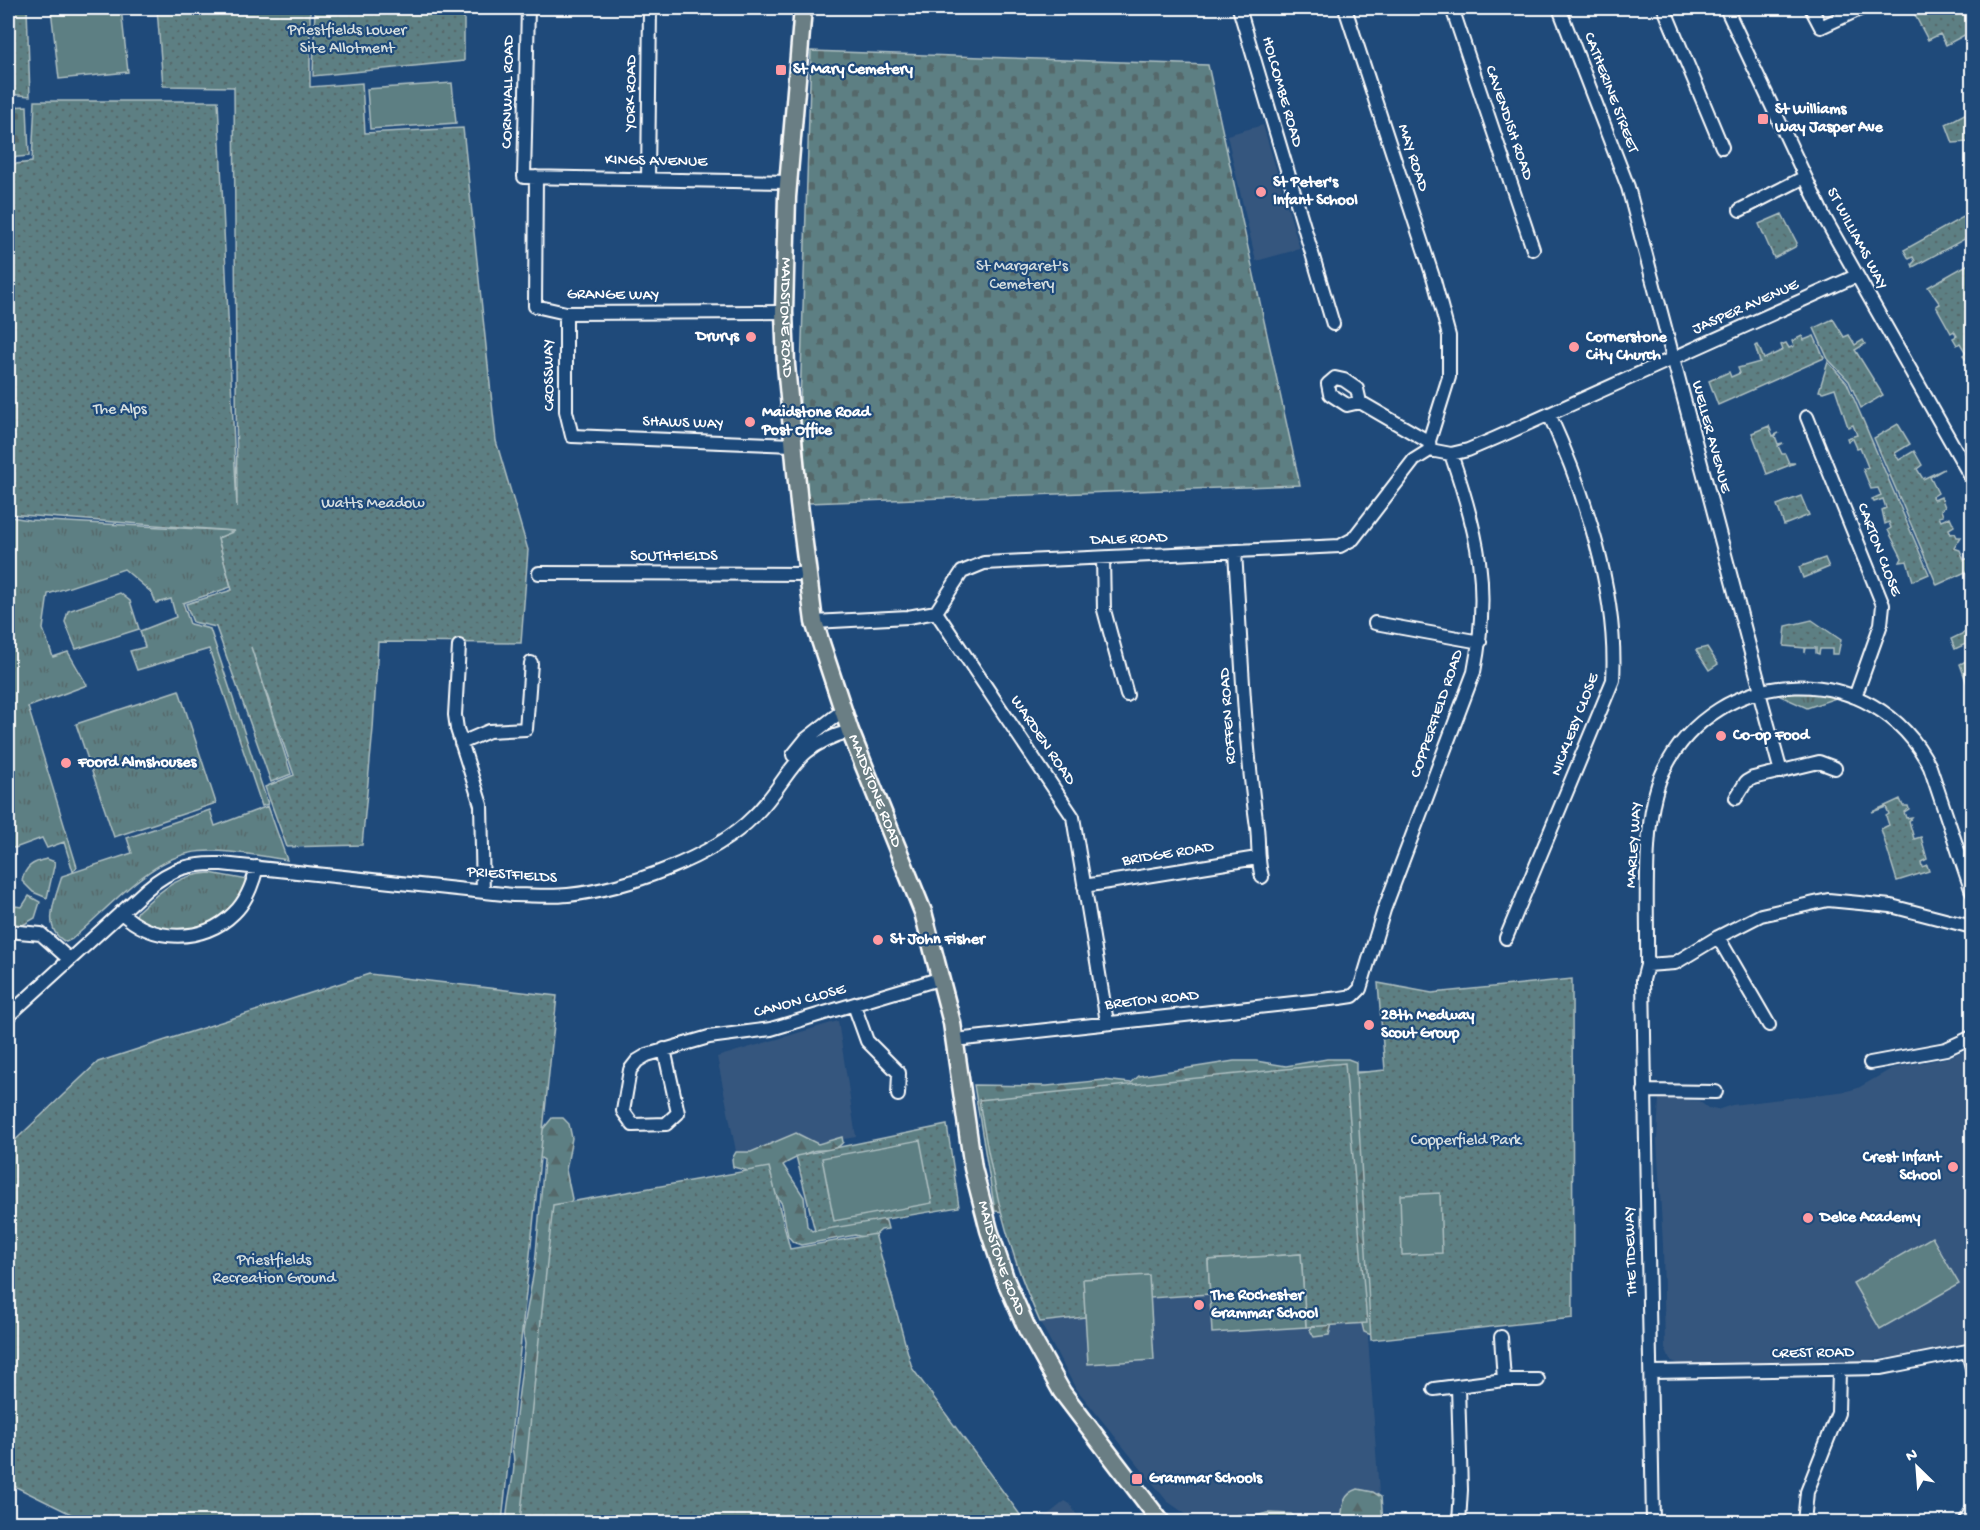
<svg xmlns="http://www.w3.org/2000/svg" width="1980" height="1530" font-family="'Gochi Hand',sans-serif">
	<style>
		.built { fill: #35567e }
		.grass { fill: url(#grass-tufts); stroke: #aebfc1; stroke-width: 1.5 }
		.forest { fill: url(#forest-firs); stroke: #aebfc1; stroke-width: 1.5 }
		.cemetery { fill: url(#cemetery-stones); stroke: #aebfc1; stroke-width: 1.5 }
		.park { fill: url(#park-dots); stroke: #aebfc1; stroke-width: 1.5 }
		.pitch { fill: #5d7f83; stroke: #aebfc1; stroke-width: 1.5 }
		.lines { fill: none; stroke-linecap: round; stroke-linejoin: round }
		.minor-casing { stroke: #fff; stroke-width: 16 }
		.major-casing { stroke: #fff; stroke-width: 21 }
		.minor { stroke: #1f4a7a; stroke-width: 12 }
		.major { stroke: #6b7e84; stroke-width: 16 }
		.poi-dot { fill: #ff9aa2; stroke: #1f4a7a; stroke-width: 2 }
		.labels { text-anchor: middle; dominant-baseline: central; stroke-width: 4.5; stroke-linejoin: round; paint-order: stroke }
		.park-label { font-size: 16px; fill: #d6dfe0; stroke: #1f4a7a }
		.poi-label { font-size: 16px; font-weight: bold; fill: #fff; stroke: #1f4a7a; text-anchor: start }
		.street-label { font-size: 16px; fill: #fff; stroke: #1f4a7a }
	</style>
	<defs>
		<pattern id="grass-tufts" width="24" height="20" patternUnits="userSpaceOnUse" patternTransform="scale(1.5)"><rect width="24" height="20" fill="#5d7f83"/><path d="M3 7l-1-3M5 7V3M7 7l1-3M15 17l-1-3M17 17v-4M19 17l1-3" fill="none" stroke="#55686a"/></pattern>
		<pattern id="forest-firs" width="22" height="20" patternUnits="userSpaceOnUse" patternTransform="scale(1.5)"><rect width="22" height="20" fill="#5d7f83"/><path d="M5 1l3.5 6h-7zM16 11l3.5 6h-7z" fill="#55686a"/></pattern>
		<pattern id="cemetery-stones" width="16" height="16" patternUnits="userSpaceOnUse" patternTransform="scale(1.5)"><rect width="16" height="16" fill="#5d7f83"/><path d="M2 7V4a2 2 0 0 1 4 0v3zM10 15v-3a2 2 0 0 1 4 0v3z" fill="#55686a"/></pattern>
		<pattern id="park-dots" width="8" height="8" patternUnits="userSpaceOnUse" patternTransform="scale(1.5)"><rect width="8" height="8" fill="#5d7f83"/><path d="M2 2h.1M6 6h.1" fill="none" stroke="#55686a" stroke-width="1.8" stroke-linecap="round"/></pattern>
	</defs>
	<rect width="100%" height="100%" fill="#1f4a7a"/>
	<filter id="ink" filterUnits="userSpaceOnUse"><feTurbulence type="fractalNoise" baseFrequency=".0167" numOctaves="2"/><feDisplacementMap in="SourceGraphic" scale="12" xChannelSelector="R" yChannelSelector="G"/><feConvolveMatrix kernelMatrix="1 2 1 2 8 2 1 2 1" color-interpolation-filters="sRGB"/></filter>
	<g filter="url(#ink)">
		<path class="built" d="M1263,125l37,124 -44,12 -29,-126z
			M838,1021l18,116 -119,19 -20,-99z
			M1972,1047v294l-57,13 -73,10 -161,1 -11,-5 -5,-12 -2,-103 -6,-106 2,-41 40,3 9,7 9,2 15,-5 115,-14 11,-3 35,-20 54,-10z
			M1010,1252l357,71 14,199h-188l-6,-7 -20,-14 -92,-114 -35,-65z
			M1065,1501l5,3 11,18h-42z"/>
		<path class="grass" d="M11,517l18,3 208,11 -19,8 13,48 -48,16 7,21 20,5 58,175 -6,2 -53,-157 -72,21 -7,-19 15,-4 -5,-16 36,-14 -5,-18 -15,4 -4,-10 -28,-24 -76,25 -5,35 10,28 15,-5 19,33 -59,22 49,160 -4,4 -9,-29 -17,6 -5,-10 -27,10 -7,-1v-293z
			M120,593l10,8 9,28 -63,20 -11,-27 3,-11z
			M179,690l37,113 -102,34 -38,-113z
			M1800,692l35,5 1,1 -29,10 -29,-13z
			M268,806l19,54c-27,-4 -70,-13 -97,-7 -44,9 -84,58 -118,86l-6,3c-26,-13 -10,-45 -4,-66l70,-23 -5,-15 83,-28 5,16z
			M47,859l8,3 -8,36 -14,-6 -11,-11c3,-14 10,-19 25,-22z
			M210,873l38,7c-10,32 -52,63 -88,50 -8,-3 -17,-8 -25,-12l3,-7c23,-20 40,-37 72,-38z
			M29,896l11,6 -5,16 -14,8 -13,-4v-17l14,2z"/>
		<path class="forest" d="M1327,1059h21l8,3v10h12l8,265 -12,-5 -3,-12 -27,-4 -5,19 -15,2 -4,-7 4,-14 -309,-104 -10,-1 -21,-126 73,1 57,-6 27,3 8,-7 95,-15h22l30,5z
			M552,1118h11l6,6 3,14 -6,32 6,29 -12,26 -22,297h-31c-2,-24 12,-50 5,-74l13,-104 -2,-12 12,-67 9,-105 -6,-4 1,-22z
			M796,1133l22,11 24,-7 1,5c-9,12 -19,6 -30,9 -5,1 -26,11 -30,14l21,32 3,29 5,5 16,-6 52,-7 6,3 2,8 -7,1 -10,9 -16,-4 -54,10 -8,-3 -5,-6 -6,-32 -9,-14 -21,-18 -19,-5 -1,-8 4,-7h15z
			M1358,1489l15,3 8,5 2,25h-42c2,-15 0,-27 17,-33z
			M1267,1513l24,1 6,5 22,3 -85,-1 4,-6 18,1z"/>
		<path class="cemetery" d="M811,51l397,14 92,420 -492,18 -8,-98z
			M27,106l2,50 -21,2v-51z"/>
		<path class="park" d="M8,8h19l3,88 -22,-2z
			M157,8h153v79l52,-4 3,50 98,-5 33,313 32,109 -7,93 -143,-1 -5,87 -11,116 -75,2 -22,-60 29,-12 -43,-128 40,127 -20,8 -55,-155 -23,-5 -7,-18 46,-14 -14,-52 17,-7 -227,-17v-349l24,-3 3,-61h183l19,407 -3,-421 -71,-1z
			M315,8h149v53l-151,15z
			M1923,8h49v23l-26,14 -6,-11 -12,6 -13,-25 9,-5z
			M1972,110v44l-4,-12 -15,1 -7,-19z
			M1782,214l15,29 -2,4 -21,11 -15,-34z
			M1965,216l7,19 -59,32 -1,-3 3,-3 -2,-4 -4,2 -5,-9z
			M1972,262v93l-7,4 -2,-4 3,-2 -6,-10 -3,2 -4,-7 4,-2 -3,-5 -3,2 -15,-27 4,-2 -12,-17z
			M1833,319l11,18 5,-2 6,10 8,-5 2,4 -10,6 28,45 -22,13 -12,-27 -21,-22 -14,-31z
			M1802,336l2,4 10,-4 10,22 -106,47 -9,-24 20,-9 2,5 9,-4 -2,-5 22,-6 -5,-16 3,-1 6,14 19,-9 -2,-5 5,-2 3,5 5,-2 -2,-5z
			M1828,362l19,21 82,191 -16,7 -6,-20 -7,1 2,-4 -14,-28 3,-2 -2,-6 -4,2 -3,-14 4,-2 -3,-9 -9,3 -2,-3 9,-4 -3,-7 -7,1 -8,-20 5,-2 -8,-20 -3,1 -4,-9 -5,2 -1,-3 10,-3 -4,-10 -5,2 -13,-39 -12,4 -4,-1z
			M1898,424l12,20 -15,9 4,7 15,-9 8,14 -5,4 6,10 21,-10 -14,8 8,16 -6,4 2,3 7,-3 4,10 -4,3 2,6 -4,1 2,4 9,-4 4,9 -5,3 2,5 4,-1 2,4h4l-7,11 6,2 4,10 5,-2 3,11 -35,16 -63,-147z
			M1769,426l4,10 6,-3 -4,3 3,8 5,-1 -5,3 4,8h3l4,9h6l-28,11 -15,-41z
			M1801,496l8,19 -25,10 -7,-20z
			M1825,558l4,9 -26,11 -4,-11z
			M1812,620l29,20 -3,14h-6v-5h-12l-1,5 -3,-1v-5h-10l-1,5v-5l-21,-2 2,-20z
			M1972,629v12l-17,8 -4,-10z
			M1707,647l11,17 -9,6 -13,-20z
			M1972,658v40l-12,-34z
			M1900,799l3,7h5l1,3 -5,3 2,6 6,-1 -3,4 5,18 7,-2 6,22 -6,3 1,5 5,-2 2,6 -32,10 -16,-52 8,-4 -3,-9 3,-2 -3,-7 -14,5z
			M369,974l188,22 -55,526h-415l-79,-39v-336l90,-85z
			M1572,979l1,339 -202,22 -15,-267 29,-3 -7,-87 54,10z
			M1345,1063l22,260 -61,4 -5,-73 -93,6 2,34 -60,4 -2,-22 -64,3 1,38 -45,5c-34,-74 -48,-143 -61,-222z
			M947,1125l12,82 -144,24 -19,-75z
			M769,1167l21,82 85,-15 37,134 109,148 -8,6h-493l33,-317z"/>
		<path class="pitch" d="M68,8h53l7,64 -69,7 -8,-70z
			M452,83l4,40 -86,6 -3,-40z
			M920,1140l12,63 -98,18 -12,-63z
			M1440,1193l2,60 -40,2 -2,-60z
			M1932,1237l27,47 -79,45 -27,-46z
			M1301,1254l5,73 -94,6 -4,-73z
			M1149,1275l5,85 -66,4 -5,-85z"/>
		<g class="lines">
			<defs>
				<path id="minor" d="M528,8l-4,169 264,5
					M1239,8l94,316
					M1452,8l81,241
					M1559,8l69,179 133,504
					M1664,8l58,139
					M1726,8l98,209 148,262
					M1811,8l10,19 41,-19
					M536,177l-1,129 31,7 218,-1
					M648,179l2,-171
					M1740,210l65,-33
					M566,313v98l6,25 221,9
					M1335,378l9,2 13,9 3,13 -13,3 -17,-11 -2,-10z
					M1360,402l69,40
					M1807,417l76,188 -2,19 -26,73
					M1451,454l17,-4 28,-12 360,-162
					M1235,552c6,92 9,184 22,275 2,17 0,33 5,50
					M1103,558l1,52 23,85
					M539,573l269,1
					M936,612l26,-40 22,-9 356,-17 13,-7 61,-79 16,-10 -1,-9 20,-64v-41l-15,-56 -89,-272
					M814,622l94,-5 28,-5 137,205 34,205
					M1375,623l105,19
					M459,646l-4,69 2,14 24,76 2,87
					M1759,692l22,80
					M461,743l28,-12 37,-2 5,-66
					M793,755l13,-16 36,-28
					M1736,798l10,-16 7,-4 66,-16 16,6
					M1084,886l173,-28
					M121,912c30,31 82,32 113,1 13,-12 19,-30 23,-46
					M8,931l33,3 28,25
					M1718,937l51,88
					M1506,938l107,-258c5,-87 -28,-187 -64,-266
					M1647,965l28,-2 43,-26 43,-22 67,-15 63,6 81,21
					M854,1005l13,36 32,32 -1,22
					M8,1016l139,-127c24,-21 44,-26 75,-25l291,31c18,0 37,2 55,0 57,-6 145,-37 186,-79 39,-39 35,-68 96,-85
					M955,1040l385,-42 13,-2 7,-7 24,-79 90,-238c17,-85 4,-139 -23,-218l-21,-4
					M664,1049l14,64 -12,11 -33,1 -10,-14 7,-41 7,-9 10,-6 62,-18 62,-8 171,-51
					M1870,1063l76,-14 26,-12
					M1644,1091l72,1
					M1501,1337l3,43
					M1968,1352l4,16
					M1652,1372l229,-4 91,-18
					M1458,1387l3,103 -2,32
					M1434,1389l70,-9h34
					M1653,1522l-10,-542 4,-15c1,-53 -6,-147 16,-193 53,-110 212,-116 267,-5l42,125
					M1804,1522l3,-30 31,-79 1,-43
					M1965,1522l7,-12"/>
				<g id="major">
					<path id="s1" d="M803,8l-16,189 -3,115 2,53 13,139 15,118 36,109 73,181 29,111 21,145 16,62 17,51 21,48 35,63 99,130"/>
				</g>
			</defs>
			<use href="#minor" class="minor-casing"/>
			<use href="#major" class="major-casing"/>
			<use href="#minor" class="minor"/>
			<use href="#major" class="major"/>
		</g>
	</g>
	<g class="poi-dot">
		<rect x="775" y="64" width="12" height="12" rx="3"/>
		<rect x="1757" y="113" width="12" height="12" rx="3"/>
		<circle cx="1261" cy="192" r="6"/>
		<circle cx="751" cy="337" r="6"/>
		<circle cx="1574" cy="347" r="6"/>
		<circle cx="750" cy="422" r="6"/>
		<circle cx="1721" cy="736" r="6"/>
		<circle cx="66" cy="763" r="6"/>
		<circle cx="878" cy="940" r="6"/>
		<circle cx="1369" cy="1025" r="6"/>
		<circle cx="1953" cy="1167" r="6"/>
		<circle cx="1808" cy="1218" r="6"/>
		<circle cx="1199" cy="1305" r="6"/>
		<rect x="1131" y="1473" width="12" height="12" rx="3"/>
	</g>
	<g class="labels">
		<g class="park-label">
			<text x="347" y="31">Priestfields Lower<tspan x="347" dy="18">Site Allotment</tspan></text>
			<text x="1022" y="267">St Margaret's<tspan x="1022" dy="18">Cemetery</tspan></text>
			<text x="120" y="410">The Alps</text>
			<text x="373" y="504">Watts Meadow</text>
			<text x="1466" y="1141">Copperfield Park</text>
			<text x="274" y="1261">Priestfields<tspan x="274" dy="18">Recreation Ground</tspan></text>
		</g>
		<g class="poi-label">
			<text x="793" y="70">St Mary Cemetery</text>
			<text x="1775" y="110">St Williams<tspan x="1775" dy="18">Way Jasper Ave</tspan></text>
			<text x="1273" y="183">St Peter's<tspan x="1273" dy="18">Infant School</tspan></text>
			<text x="739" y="337" text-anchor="end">Drurys</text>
			<text x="1586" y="338">Cornerstone<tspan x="1586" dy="18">City Church</tspan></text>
			<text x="762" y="413">Maidstone Road<tspan x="762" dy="18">Post Office</tspan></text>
			<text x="1733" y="736">Co-op Food</text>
			<text x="78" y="763">Foord Almshouses</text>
			<text x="890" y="940">St John Fisher</text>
			<text x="1381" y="1016">28th Medway<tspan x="1381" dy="18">Scout Group</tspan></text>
			<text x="1941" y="1158" text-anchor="end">Crest Infant<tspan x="1941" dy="18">School</tspan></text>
			<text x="1820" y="1218">Delce Academy</text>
			<text x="1211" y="1296">The Rochester<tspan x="1211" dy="18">Grammar School</tspan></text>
			<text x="1149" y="1479">Grammar Schools</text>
		</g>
		<g class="street-label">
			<text transform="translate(509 92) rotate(-89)">CORNWALL ROAD</text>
			<text transform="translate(1281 92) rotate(74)">HOLCOMBE ROAD</text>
			<text transform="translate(632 93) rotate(-89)">YORK ROAD</text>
			<text transform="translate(1610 93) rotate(69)">CATHERINE STREET</text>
			<text transform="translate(1508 123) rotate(71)">CAVENDISH ROAD</text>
			<text transform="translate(1412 158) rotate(72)">MAY ROAD</text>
			<text transform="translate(656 162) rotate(1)">KINGS AVENUE</text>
			<text transform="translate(1856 239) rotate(62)">ST WILLIAMS WAY</text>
			<text transform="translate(613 296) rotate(1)">GRANGE WAY</text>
			<text transform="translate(1746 308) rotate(-24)">JASPER AVENUE</text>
			<text stroke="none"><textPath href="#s1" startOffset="310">MAIDSTONE ROAD</textPath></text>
			<text transform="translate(550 375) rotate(-91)">CROSSWAY</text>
			<text transform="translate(683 424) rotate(2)">SHAWS WAY</text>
			<text transform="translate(1710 437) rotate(75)">WELLER AVENUE</text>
			<text transform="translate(1129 540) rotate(-2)">DALE ROAD</text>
			<text transform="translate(1878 550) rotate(69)">CARTON CLOSE</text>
			<text x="674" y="557">SOUTHFIELDS</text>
			<text transform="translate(1438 714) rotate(-71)">COPPERFIELD ROAD</text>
			<text transform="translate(1229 716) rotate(-94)">ROFFEN ROAD</text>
			<text transform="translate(1576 725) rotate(-69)">NICKLEBY CLOSE</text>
			<text transform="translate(1042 741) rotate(56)">WARDEN ROAD</text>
			<text stroke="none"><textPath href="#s1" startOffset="796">MAIDSTONE ROAD</textPath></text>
			<text transform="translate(1635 845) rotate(-86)">MARLEY WAY</text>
			<text transform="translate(1168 855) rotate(-9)">BRIDGE ROAD</text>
			<text transform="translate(512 876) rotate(4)">PRIESTFIELDS</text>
			<text transform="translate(1152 1001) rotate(-6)">BRETON ROAD</text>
			<text transform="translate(800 1002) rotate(-15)">CANON CLOSE</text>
			<text transform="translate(1632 1251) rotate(-92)">THE TIDEWAY</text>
			<text stroke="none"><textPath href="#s1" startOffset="1282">MAIDSTONE ROAD</textPath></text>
			<text transform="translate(1813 1354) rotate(-1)">CREST ROAD</text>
		</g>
	</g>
	<rect width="1980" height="1530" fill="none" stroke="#1f4a7a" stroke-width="30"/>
	<rect x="15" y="15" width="1950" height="1500" fill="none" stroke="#fff" stroke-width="2" filter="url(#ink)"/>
	<g transform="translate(1917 1467) rotate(335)" stroke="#1f4a7a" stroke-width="4.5" paint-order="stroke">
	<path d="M0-4.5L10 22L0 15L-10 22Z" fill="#ffffff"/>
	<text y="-9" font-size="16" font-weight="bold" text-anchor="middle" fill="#ffffff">N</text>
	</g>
</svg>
